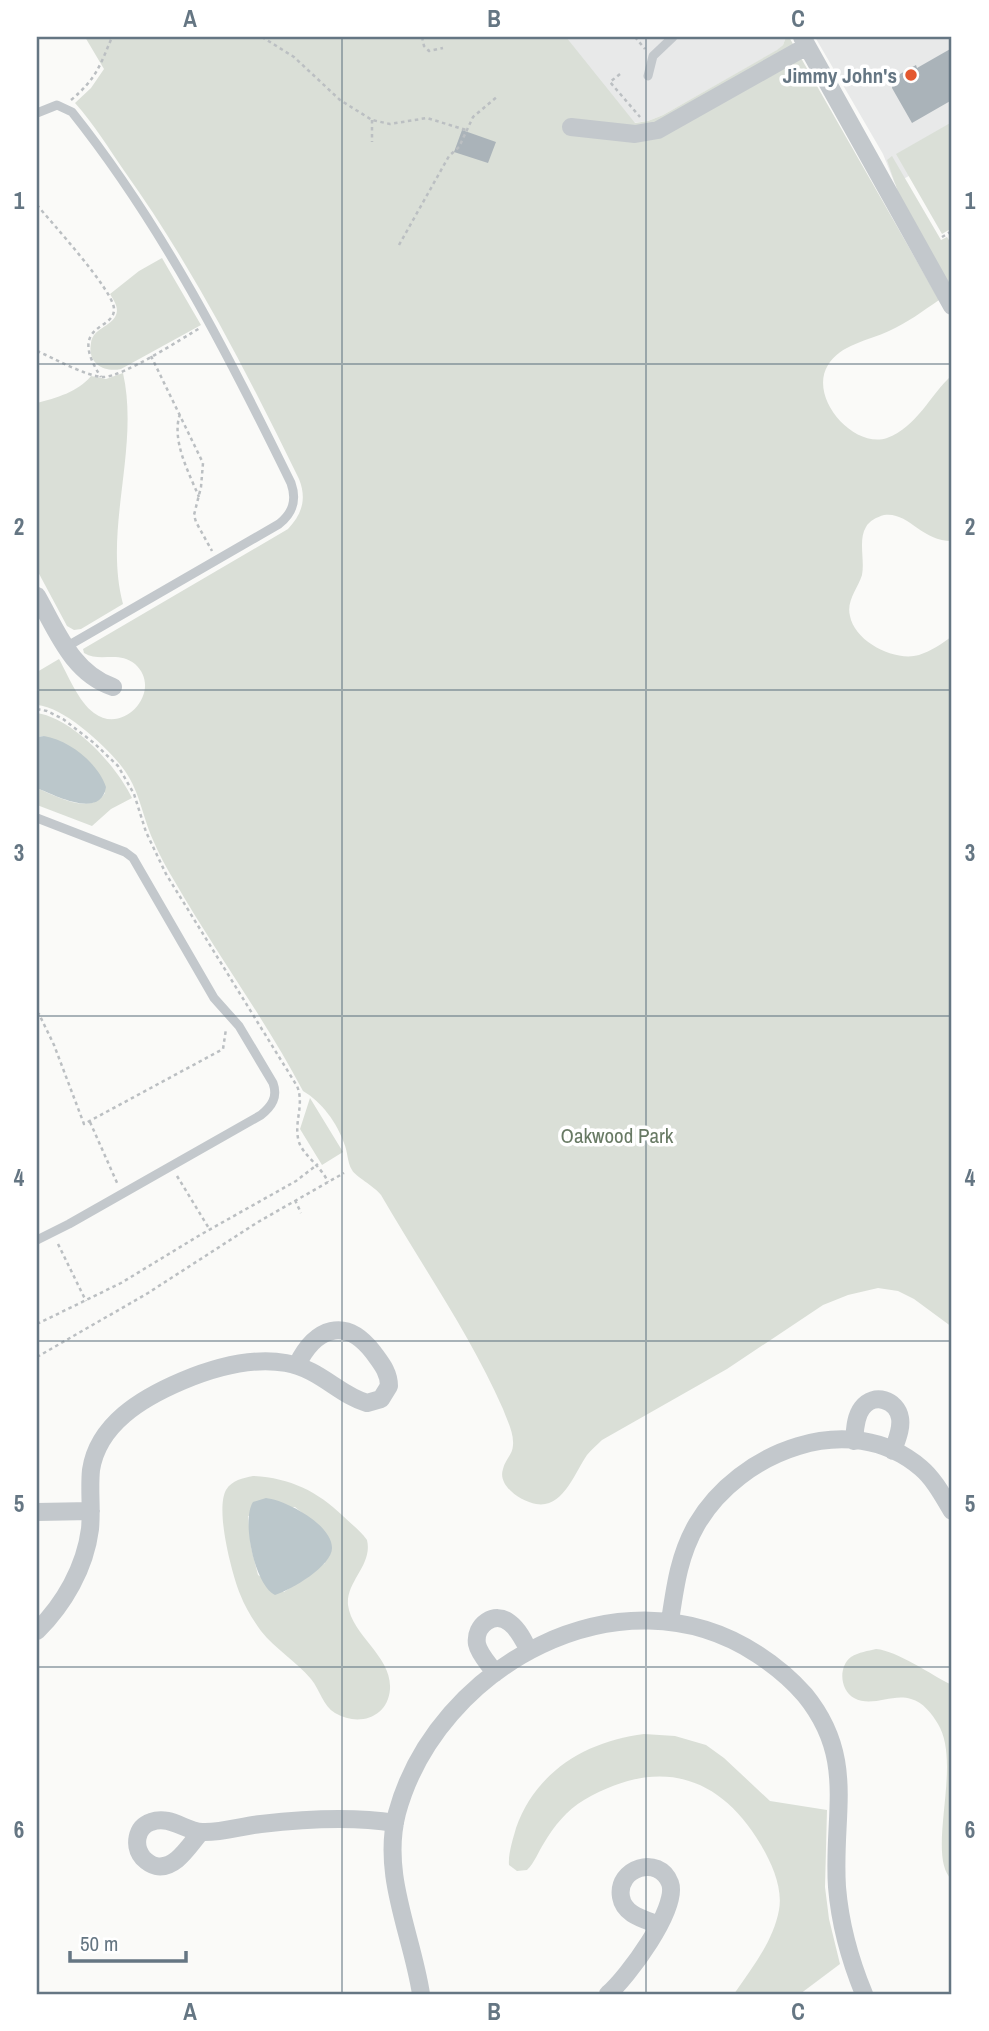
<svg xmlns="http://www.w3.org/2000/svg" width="989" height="2031" font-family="'Archivo Narrow',sans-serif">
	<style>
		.built { fill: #e8e9e9 }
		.green { fill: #dadfd7; fill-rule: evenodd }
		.water { fill: #bbc7cb }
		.building { fill: #aab3b9 }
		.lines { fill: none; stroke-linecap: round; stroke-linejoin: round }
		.path { stroke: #bbbfc2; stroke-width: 2.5; stroke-dasharray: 3.5 3.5; stroke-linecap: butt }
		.lane { stroke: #c3c8cc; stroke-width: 9 }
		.street { stroke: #c3c8cc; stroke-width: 18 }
		.grid { fill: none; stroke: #657683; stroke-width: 2; stroke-opacity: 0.55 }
		.poi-dot { fill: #e4572e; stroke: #fff; stroke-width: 2.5 }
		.labels { text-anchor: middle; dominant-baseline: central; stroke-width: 7; stroke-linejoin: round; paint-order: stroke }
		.poi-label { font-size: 21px; font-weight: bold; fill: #657683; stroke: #fff; text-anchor: end }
		.park-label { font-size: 21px; fill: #687a64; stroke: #fff }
		.neatline { fill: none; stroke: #657683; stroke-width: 2.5 }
		.grid-label { font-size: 23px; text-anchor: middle; font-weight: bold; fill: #657683 }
	</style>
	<rect width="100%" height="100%" fill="#fafaf8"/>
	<path class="built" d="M562,37h224l-3,8 -5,5 -115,65 -15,6 -15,2z
		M815,37h137v114l-57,33 -12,-30z"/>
	<path class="green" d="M85,37h481l69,86 13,-2 15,-6 114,-65 6,-5 3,-8h3l150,263c-16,11 -32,23 -50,31 -21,10 -48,13 -61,34 -20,32 25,84 59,73 30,-11 43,-43 65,-63v166c-31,0 -44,-30 -68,-26 -7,2 -15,6 -18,12 -8,13 -1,33 -4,48 -4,13 -16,26 -12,41 5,26 45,46 69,39 12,-4 23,-11 33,-19v691l-38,-28 -16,-8 -20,-3 -30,7 -25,10 -96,64 -125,71c-5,5 -11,10 -15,15 -12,17 -24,54 -51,49 -14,-2 -39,-18 -33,-35 2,-9 10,-15 10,-24 1,-12 -6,-25 -10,-36 -33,-75 -81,-143 -122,-214 -7,-9 -26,-19 -29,-25 -5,-8 -4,-18 -8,-27 -7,-20 -22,-41 -41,-52 -38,-72 -87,-138 -128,-209 -8,-13 -16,-28 -22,-42 -11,-25 -14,-52 -31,-73 -16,-21 -58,-60 -85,-62v-33l22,-13c9,16 19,42 35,54 30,23 70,-23 41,-49 -17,-14 -34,-1 -51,-11l-1,-4 205,-120c14,-15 19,-30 11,-50 -52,-106 -105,-210 -174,-307 -16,-23 -31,-48 -50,-69l16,-15 13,-19z
		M952,122v106l-10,6 -46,-80z
		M892,156l49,84 6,-3 5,8v45l-53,-95 -12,-35z
		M162,258l39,67 -80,44c-17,4 -34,-6 -30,-26 2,-15 20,-16 25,-28 3,-8 -2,-14 -6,-21l29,-23z
		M123,373c17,76 -20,156 0,231l-42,25 -7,1 -7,-4 -30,-56v-167c19,-5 41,-11 54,-27l15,3z
		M37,713c37,6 79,52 95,85l-21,11 -19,17 -55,-21v-17c19,8 53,28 68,5l-61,-57 -7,1z
		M310,1098l33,54 -21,13 -22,-36z
		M253,1476c37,2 64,15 90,40 8,8 18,15 24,24 6,25 -21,41 -19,65 4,31 44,51 42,84 -2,29 -32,38 -55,24 -12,-7 -15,-23 -24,-34 -15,-18 -36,-30 -50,-48 -8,-11 -16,-24 -21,-37 -8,-20 -25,-84 -14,-104 6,-10 17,-12 27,-14zM295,1507l29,24 1,32 -41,29 -26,-17 -7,-28 -3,-31z
		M876,1649c22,2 55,26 76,36v195c-27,-25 11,-115 -14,-156 -6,-10 -15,-22 -27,-25 -19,-6 -39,9 -57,-1 -14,-8 -16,-31 -3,-41 8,-5 17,-6 25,-8z
		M644,1734l31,2 31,9 18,13 46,43 57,9 -2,77 4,32 11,45 -40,30h-66c18,-26 39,-52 45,-84 4,-22 -7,-46 -18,-65 -43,-73 -105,-87 -177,-45 -17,10 -30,26 -40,43 -6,9 -9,19 -17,27l-10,1 -8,-6c-1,-11 4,-26 7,-37 20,-57 71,-87 128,-94z"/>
	<path class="water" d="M44,736c25,4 54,27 62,51 -5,33 -52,8 -69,1v-51z
		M266,1498c19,2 66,26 66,50 0,18 -41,42 -57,47 -20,-9 -34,-75 -22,-93z"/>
	<path class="building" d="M952,48v52l-40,23 -20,-35 1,-6 7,-8 16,-9 1,3z
		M462,130l34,12 -8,21 -34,-11z"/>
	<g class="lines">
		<path class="path" d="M262,37l32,20 46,43 32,20 18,4 37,-6 39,12
			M422,37l2,9 5,5 14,-3
			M635,37l10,12
			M620,74l-10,8 30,35
			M71,100c25,-21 29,-34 41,-63
			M372,120v22
			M37,205c14,17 77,86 77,104 1,22 -48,14 -13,68
			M942,237l10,-6
			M399,245l50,-89 10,-9 14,-30 25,-21
			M37,351c17,7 48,25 66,26 20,0 78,-38 97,-49
			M151,356l52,107 -2,24 -7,28 2,7 16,29
			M180,414c-9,26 9,59 19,83
			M37,709l10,2 16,8 31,24 24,23 16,28 12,38 20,42 131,212c8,19 -4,37 2,56 4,13 22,24 29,40
			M37,1016l2,-2 15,31 30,79 139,-75 3,-20
			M90,1122l28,63
			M177,1176l33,54
			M295,1200l6,13
			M58,1244l28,57
			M37,1324l84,-41 79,-48 96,-54 22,-17
			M37,1357l111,-64 110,-71 86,-49"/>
		<path class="lane" d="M648,76l5,-20 20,-19
			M37,113l20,-8 15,7c90,113 156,242 219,371 6,17 2,30 -12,41l-213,123
			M37,818l88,34 8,6 81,140 25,28 34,57c5,14 -1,23 -12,32l-192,109 -32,16"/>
		<path class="street" d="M802,37l150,269
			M571,127l64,7 23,-4 149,-84
			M37,596c20,35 35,77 76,91
			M854,1441c1,-10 1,-24 8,-33 12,-16 35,-8 38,10 2,11 -4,23 -7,33
			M37,1512l54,-1
			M670,1621c5,-34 9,-66 27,-97 42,-72 153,-117 224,-56 13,11 22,28 31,43
			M37,1631c27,-27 48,-63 53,-102 2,-20 -1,-39 1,-59 7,-46 51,-72 91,-89 31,-13 70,-24 104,-18 34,6 53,32 81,40l14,-4 8,-13c0,-14 -8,-23 -16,-34 -28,-36 -58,-24 -76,13
			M495,1673c-6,-9 -16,-19 -18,-29 -3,-19 18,-34 33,-21 9,7 14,18 19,28
			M201,1832c-11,12 -25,38 -45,34 -5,-1 -10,-5 -13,-8 -10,-12 -7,-31 8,-36 19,-7 34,9 51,10 19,1 40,-6 59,-8 43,-5 91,-8 134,-1
			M421,1994c-9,-60 -40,-119 -24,-181 40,-147 224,-248 360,-159 17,11 34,25 48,41 52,64 27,119 32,192 3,37 13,73 27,107
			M608,1994c19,-16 71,-86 62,-111 -11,-29 -54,-15 -49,14 3,18 23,22 38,28"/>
	</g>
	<path class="grid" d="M342,37v1957M646,37v1957M37,364h915M37,690h915M37,1016h915M37,1341h915M37,1667h915"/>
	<circle class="poi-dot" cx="911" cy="75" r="7"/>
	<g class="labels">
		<g class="poi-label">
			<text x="897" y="75">Jimmy John's</text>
		</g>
		<g class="park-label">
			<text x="617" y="1135">Oakwood Park</text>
		</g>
	</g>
	<rect width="989" height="2031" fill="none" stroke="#ffffff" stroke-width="77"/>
	<path d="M70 1951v10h116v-10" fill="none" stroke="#657683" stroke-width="3.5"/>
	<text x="80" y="1951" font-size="21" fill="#657683" stroke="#ffffff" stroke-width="5" paint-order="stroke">50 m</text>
	<rect x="38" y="38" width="912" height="1955" class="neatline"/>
	<g class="grid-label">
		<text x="190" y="27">A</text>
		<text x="494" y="27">B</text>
		<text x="798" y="27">C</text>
		<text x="19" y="209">1</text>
		<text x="970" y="209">1</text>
		<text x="19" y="535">2</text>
		<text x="970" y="535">2</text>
		<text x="19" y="861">3</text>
		<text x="970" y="861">3</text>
		<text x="19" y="1186">4</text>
		<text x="970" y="1186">4</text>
		<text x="19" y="1512">5</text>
		<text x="970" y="1512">5</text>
		<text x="19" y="1838">6</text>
		<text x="970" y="1838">6</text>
		<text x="190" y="2020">A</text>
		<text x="494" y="2020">B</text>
		<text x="798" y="2020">C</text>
	</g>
</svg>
